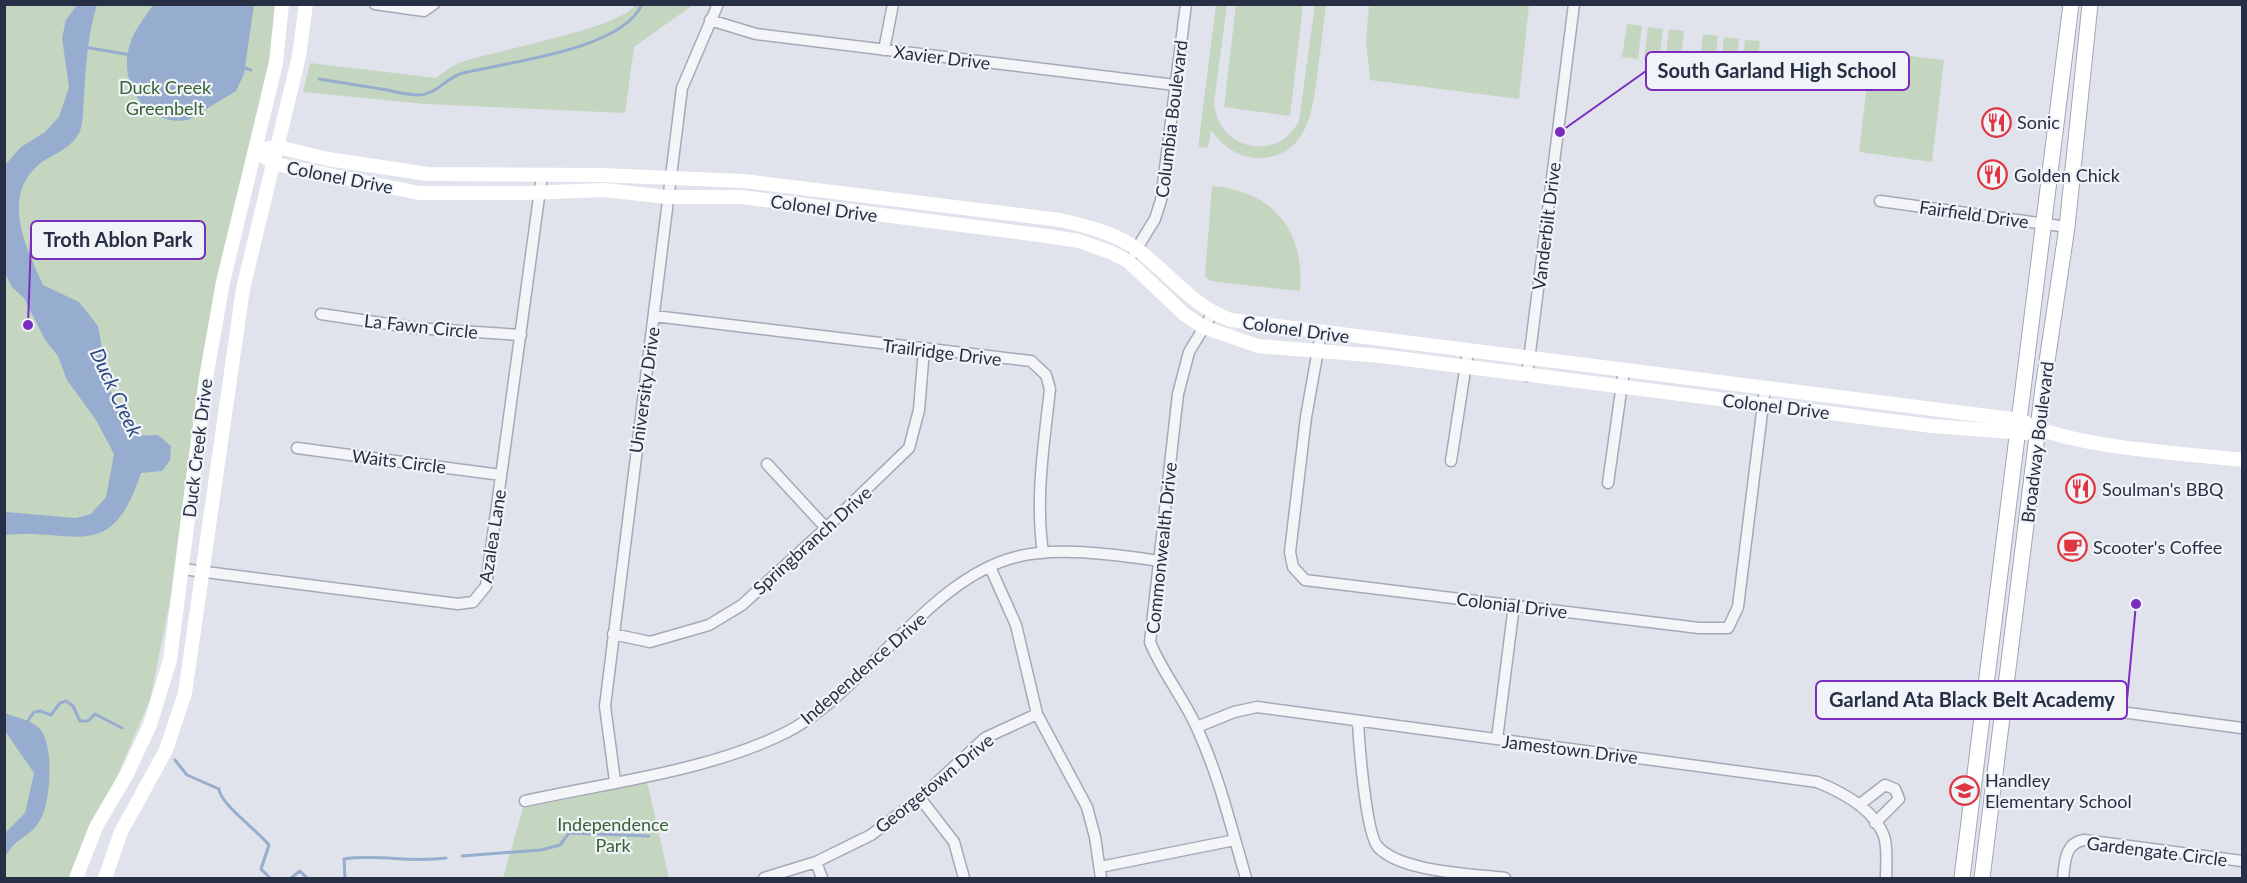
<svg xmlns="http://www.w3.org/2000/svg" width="2247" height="883" font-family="Lato,sans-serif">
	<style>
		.green { fill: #c4d6c0 }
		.water { fill: #97adcf }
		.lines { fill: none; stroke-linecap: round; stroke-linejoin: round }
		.stream { stroke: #97adcf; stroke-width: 3 }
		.street-casing { stroke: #a5a9b6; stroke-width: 13 }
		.primary-casing { stroke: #9ea6b8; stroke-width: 17 }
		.street { stroke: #f4f5f9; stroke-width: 10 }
		.secondary { stroke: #fff; stroke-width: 14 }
		.primary { stroke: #fff; stroke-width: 15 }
		.labels { text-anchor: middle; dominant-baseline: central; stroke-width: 4.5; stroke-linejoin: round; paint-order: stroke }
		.street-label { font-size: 18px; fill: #272f44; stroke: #f0f3f8 }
		.park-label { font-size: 18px; fill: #376232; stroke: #f0f3f8 }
		.poi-label { font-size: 18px; fill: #272f44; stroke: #f0f3f8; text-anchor: start }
		.water-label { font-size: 20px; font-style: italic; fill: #2c497d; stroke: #f0f3f8 }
		.leader { fill: none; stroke: #7b2cbf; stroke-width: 2 }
		.callout-dot { fill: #7b2cbf; stroke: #f0f3f8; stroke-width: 2 }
		.callout { fill: #f0f3f8; stroke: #7b2cbf; stroke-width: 2 }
		.callout-label { font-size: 20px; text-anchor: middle; font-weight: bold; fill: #272f44 }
	</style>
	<rect width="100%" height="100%" fill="#e0e3eb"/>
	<path class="green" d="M5,5h272l-8,56 -53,221 -24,150 -22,169 -20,99 -77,178h-68z
		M635,5h58l-59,42 -9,66 -200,-9 -122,-12 7,-29 126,15c7,-5 15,-12 23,-15 33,-12 163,-35 176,-58z
		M1216,5h11l-13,97c3,47 62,62 85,19l16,-116h11c-3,21 -5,43 -8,64 -5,38 -8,85 -56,89 -22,1 -39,-11 -51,-28l-3,18 -10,-1z
		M1236,5h67l-13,111 -66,-9z
		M1369,5h160l-10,94 -149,-19 -4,-39z
		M1627,24l15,2 -4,33 -16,-2z
		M1648,27l15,2 -4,33 -15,-2z
		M1669,29l15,2 -4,33 -15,-2z
		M1703,34l15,2 -4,33 -15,-2z
		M1724,37l15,2 -4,33 -15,-2z
		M1745,40l15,1 -4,33 -15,-2z
		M1871,51l73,9 -12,102 -73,-10z
		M1212,186c61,5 93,44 88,105l-90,-10 -5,-5z
		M647,781l22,97h-166l20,-70z"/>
	<path class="water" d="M77,5h20c-9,28 -11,60 -13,90 -1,10 0,26 -4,36 -8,17 -24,22 -38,31 -42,32 -18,81 1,123l36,17 19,24 11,60 18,50 31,-1 13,11 -1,14 -8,11 -21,2c-30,92 -66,55 -136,62l1,-23 70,6 15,-4 15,-17 8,-43 -18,-34 -29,-40 -9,-24 -13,-16 -21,-42 -12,-11 -7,-14v-108l16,-18 24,-15 14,-15 10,-30 -7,-49 4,-18z
		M153,5h101l-10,69 -8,17 -48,29c-44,7 -72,-39 -57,-79 4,-12 15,-25 22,-36z
		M5,713c9,4 26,7 34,15 16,15 12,77 0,94 -11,17 -25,16 -34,36v-25l20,-20 9,-40 -29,-42z"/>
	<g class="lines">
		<path class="stream" d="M84,47l47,8
			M242,67l9,3
			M319,79c23,4 45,7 68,11 10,2 22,5 32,5 19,-1 26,-17 44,-22 44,-11 160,-23 179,-69
			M25,725l9,-13 6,-1 11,4 9,-12 6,-2 7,5 7,15h8l7,-7 27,14
			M175,760l12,15 32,14c1,15 38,41 50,56l-8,24 9,9
			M462,856l79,-6 19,-5 9,-12 80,3
			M291,878l9,-7 7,7
			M345,878l-1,-19c34,-5 68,4 102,-1"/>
		<defs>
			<path id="street" d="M375,4l49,7 10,-7
				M710,20l46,14 419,51
				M884,50l9,-46
				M1880,201l187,26
				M1134,253l21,-34 6,-19 25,-196
				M321,314l94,14 106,7
				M1212,314l-23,38 -11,42 -28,248c12,30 33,55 46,84 23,49 35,101 50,152
				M654,316l377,45 15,14 4,14c-6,55 -15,109 -7,164
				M1321,333l-15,84 -16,135 3,15 12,13 394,48h29l10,-21 27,-219
				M1527,376l47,-372
				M297,448l204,27
				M1451,461l17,-110
				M767,464l59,64
				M1608,483l16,-113
				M990,567l26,58 21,89 50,93 8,30 6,41
				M182,569l276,35 15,-2 13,-16 56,-411
				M613,634l37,8 59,-17 33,-20 84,-77 83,-80 10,-38 5,-61
				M1985,694l257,34
				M1358,721c1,23 8,113 20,126 23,25 94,27 127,31
				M1197,727l37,-15 23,-5 560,75c25,10 57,27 67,54 4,12 2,30 2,42
				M1497,739l17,-134
				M615,781l-10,-75 77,-618 36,-84
				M920,798l34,44 10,36
				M525,801c86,-19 184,-30 262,-69 33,-17 62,-47 88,-72 40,-38 85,-89 141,-103 43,-11 100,-2 144,4
				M1859,805l26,-20 10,4 4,10 -24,24
				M816,862l6,16
				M1100,867l135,-27
				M764,878l52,-16 55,-27 49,-37 65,-60 52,-24
				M2063,878c2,-17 2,-35 21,-38l158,21"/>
			<path id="primary" d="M1962,878l109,-874
				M1982,878l61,-490 24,-161 23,-223"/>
		</defs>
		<use href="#street" class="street-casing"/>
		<use href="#primary" class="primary-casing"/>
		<use href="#street" class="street"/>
		<path class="secondary" d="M255,150l23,-3 50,12 100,15 173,1 143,6 316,39c26,6 56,13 78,30 32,24 55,57 93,70l789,100c48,28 164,33 222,40
			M255,150l20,14 144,29h107l78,-3 63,7h74l306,39 32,5 31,11 18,9 56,53 19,13 55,19 123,10 551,70 94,7
			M76,878l20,-51 31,-53 23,-49 20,-65 36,-282 17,-96 53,-219 6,-59
			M105,878l16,-46 45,-82 19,-57 58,-404 56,-233 7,-52"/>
		<use href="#primary" class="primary"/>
	</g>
	<defs>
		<symbol id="restaurant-ring" viewBox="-11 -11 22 22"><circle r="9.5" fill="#f0f3f8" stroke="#de3741" stroke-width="1.5"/><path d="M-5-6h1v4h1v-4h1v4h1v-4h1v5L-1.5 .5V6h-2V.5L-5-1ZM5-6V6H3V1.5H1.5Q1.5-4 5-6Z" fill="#de3741"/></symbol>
		<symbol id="cafe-ring" viewBox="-11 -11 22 22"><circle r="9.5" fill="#f0f3f8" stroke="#de3741" stroke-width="1.5"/><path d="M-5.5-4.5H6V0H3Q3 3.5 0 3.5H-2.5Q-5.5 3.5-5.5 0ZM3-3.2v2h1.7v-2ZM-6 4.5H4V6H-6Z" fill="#de3741"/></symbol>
		<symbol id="school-ring" viewBox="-11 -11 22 22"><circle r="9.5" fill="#f0f3f8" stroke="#de3741" stroke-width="1.5"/><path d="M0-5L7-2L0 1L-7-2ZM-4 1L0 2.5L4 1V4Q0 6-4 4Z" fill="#de3741"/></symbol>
	</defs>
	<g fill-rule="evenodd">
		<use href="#restaurant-ring" x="1980" y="106" width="33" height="33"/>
		<use href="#restaurant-ring" x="1976" y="158" width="33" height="33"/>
		<use href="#restaurant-ring" x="2064" y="472" width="33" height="33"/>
		<use href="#cafe-ring" x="2056" y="530" width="33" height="33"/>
		<use href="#school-ring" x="1948" y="774" width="33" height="33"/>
	</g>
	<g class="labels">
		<g class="street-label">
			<text transform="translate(942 57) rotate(7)">Xavier Drive</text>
			<text transform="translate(1171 119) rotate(-83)">Columbia Boulevard</text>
			<text transform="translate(340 177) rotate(11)">Colonel Drive</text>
			<text transform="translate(824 208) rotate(8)">Colonel Drive</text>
			<text transform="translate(1974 214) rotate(8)">Fairfield Drive</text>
			<text transform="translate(1546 226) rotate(-83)">Vanderbilt Drive</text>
			<text transform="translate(421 326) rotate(6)">La Fawn Circle</text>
			<text transform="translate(1296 329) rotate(8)">Colonel Drive</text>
			<text transform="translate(942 352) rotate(7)">Trailridge Drive</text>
			<text transform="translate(644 390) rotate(-82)">University Drive</text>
			<text transform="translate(1776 406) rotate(7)">Colonel Drive</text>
			<text transform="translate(2037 442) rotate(-83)">Broadway Boulevard</text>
			<text transform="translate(197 448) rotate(-83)">Duck Creek Drive</text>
			<text transform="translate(399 461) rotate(7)">Waits Circle</text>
			<text transform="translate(492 536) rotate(-81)">Azalea Lane</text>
			<text transform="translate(812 540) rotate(-42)">Springbranch Drive</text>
			<text transform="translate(1161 548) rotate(-84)">Commonwealth Drive</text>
			<text transform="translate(1512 605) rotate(7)">Colonial Drive</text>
			<text transform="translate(863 668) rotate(-41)">Independence Drive</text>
			<text transform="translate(1570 749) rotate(7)">Jamestown Drive</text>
			<text transform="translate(934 783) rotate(-39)">Georgetown Drive</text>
			<text transform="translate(2157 851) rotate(7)">Gardengate Circle</text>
		</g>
		<g class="park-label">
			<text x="165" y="87">Duck Creek<tspan x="165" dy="21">Greenbelt</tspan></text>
			<text x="613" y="824">Independence<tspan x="613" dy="21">Park</tspan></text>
		</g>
		<g class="poi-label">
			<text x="2017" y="122">Sonic</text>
			<text x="2014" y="175">Golden Chick</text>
			<text x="2102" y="489">Soulman's BBQ</text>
			<text x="2093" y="547">Scooter's Coffee</text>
			<text x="1985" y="780">Handley<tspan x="1985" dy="21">Elementary School</tspan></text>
		</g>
		<g class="water-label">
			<text transform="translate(117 392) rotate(65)">Duck Creek</text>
		</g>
	</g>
	<path class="leader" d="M1560 132L1646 71M28 325L31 240M2136 604L2127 700"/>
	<g class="callout-dot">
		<circle cx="1560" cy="132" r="6"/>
		<circle cx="28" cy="325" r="6"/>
		<circle cx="2136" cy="604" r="6"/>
	</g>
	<g class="callout">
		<rect x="1646" y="52" width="263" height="38" rx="6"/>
		<rect x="31" y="221" width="174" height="38" rx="6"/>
		<rect x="1816" y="681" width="311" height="38" rx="6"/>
	</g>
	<g class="callout-label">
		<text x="1777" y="78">South Garland High School</text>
		<text x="118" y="247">Troth Ablon Park</text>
		<text x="1972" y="707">Garland Ata Black Belt Academy</text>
	</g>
	<rect width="2247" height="883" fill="none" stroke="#272f44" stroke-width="12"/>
</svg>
